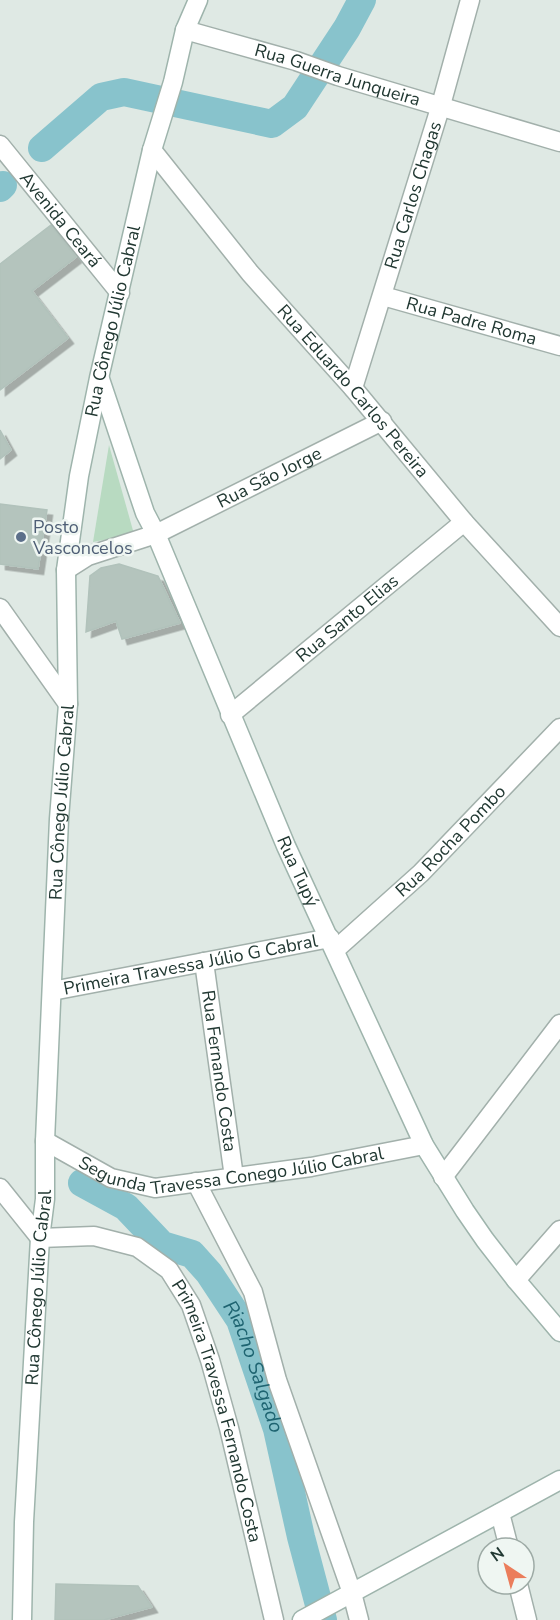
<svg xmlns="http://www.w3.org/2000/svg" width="560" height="1620" font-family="'Nunito Sans',sans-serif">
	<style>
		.green { fill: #b8dac1 }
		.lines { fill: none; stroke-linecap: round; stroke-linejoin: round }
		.canal { stroke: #88c3cc; stroke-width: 28 }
		.building { fill: #b4c4bd; stroke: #b1c2bb; stroke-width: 1.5; filter: url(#shadow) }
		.street-casing { stroke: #a2b0ab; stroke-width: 21 }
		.secondary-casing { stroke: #9eb4ac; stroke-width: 21 }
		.street { stroke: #fff; stroke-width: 18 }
		.secondary { stroke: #fff; stroke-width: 18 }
		.service-dot { fill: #5c6f8a; stroke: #eff6f2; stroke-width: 2 }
		.labels { text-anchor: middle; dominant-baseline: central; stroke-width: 5; stroke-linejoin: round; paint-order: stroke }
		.street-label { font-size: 18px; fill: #213832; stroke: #eff6f2 }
		.service-label { font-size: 18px; fill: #4e5e75; stroke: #eff6f2; text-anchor: start }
		.water-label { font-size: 20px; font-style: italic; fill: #1e6471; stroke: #eff6f2 }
	</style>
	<defs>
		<filter id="shadow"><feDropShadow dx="5.5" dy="5.5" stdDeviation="0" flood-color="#0004"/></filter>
	</defs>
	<rect width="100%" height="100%" fill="#dfe9e4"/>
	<path class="green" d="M109,445l25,89 -41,8z"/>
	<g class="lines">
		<g class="canal">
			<path d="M42,148l59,-51 23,-5 148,32 23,-17 52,-79 15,-28"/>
			<path d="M0,188l3,-3"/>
			<path id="s1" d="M82,1183l44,24 36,38 30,9 17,19 31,47 37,109 24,108 22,83"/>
		</g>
	</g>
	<path class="building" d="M51,225l25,32 -44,34 36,47 -68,52v-126z
		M0,430l11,20 -11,9z
		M0,504l47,6 -9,59 -38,-5z
		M119,564l39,12 22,47 -58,16 -6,-18 -30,11 4,-56 11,-8z
		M56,1584l82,2 14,21 -48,13h-49z"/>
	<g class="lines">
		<defs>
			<g id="street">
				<path id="s2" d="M185,30l111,31 42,15 222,66"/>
				<path id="s3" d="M0,145l120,148"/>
				<path id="s4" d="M152,150l98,123 103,115 111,134 96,105"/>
				<path id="s5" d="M383,296l177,50"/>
				<path id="s6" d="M353,388l88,-283 29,-105"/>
				<path id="s7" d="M66,570l22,-14 68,-22 226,-113"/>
				<path d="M0,608l68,96"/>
				<path id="s8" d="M230,715l234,-193"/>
				<path id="s9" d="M335,950l86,-77 139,-145"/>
				<path id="s10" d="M204,962l30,215"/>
				<path id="s11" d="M52,991l278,-53"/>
				<path id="s12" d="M45,1141l66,37 44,10 156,-21 113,-22"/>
				<path d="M443,1177l117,-153"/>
				<path d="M196,1182l57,110 24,88 75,213 7,27"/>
				<path id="s13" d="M0,1188l40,50 54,-2 43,11 32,23 22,35 19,55 19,68 45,192"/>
				<path d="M516,1280l44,-50"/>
				<path d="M500,1513l9,35"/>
				<path d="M518,1584l9,36"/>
			</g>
			<g id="secondary">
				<path id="s14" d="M100,379l45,134 11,21 130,312 138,299 41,66 20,29 31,40 44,52"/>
				<path id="s15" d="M22,1620l2,-98 16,-284 5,-39v-58l14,-322 9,-115 -2,-134 13,-94 20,-98 53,-228 21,-68 12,-52 13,-30"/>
				<path d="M302,1620l258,-140"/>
			</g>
		</defs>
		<use href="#street" class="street-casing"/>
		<use href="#secondary" class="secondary-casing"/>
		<use href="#street" class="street"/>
		<use href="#secondary" class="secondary"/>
	</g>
	<circle class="service-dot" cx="21" cy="537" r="6"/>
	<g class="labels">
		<g class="street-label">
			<text stroke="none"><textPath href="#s2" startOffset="159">Rua Guerra Junqueira</textPath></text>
			<text stroke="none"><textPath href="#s6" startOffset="202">Rua Carlos Chagas</textPath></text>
			<text stroke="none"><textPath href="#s3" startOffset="96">Avenida Ceará</textPath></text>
			<text stroke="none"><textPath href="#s15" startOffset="1305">Rua Cônego Júlio Cabral</textPath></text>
			<text stroke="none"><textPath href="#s5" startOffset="92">Rua Padre Roma</textPath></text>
			<text stroke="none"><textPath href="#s4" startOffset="314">Rua Eduardo Carlos Pereira</textPath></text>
			<text stroke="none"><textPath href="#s7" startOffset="224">Rua São Jorge</textPath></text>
			<text stroke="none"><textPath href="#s8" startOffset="152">Rua Santo Elias</textPath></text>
			<text stroke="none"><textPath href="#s15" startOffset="819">Rua Cônego Júlio Cabral</textPath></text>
			<text stroke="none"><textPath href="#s9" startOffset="159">Rua Rocha Pombo</textPath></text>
			<text stroke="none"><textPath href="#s14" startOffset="531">Rua Tupý</textPath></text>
			<text stroke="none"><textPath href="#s11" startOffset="141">Primeira Travessa Júlio G Cabral</textPath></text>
			<text stroke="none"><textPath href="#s10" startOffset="110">Rua Fernando Costa</textPath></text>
			<text stroke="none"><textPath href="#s12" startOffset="196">Segunda Travessa Conego Júlio Cabral</textPath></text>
			<text stroke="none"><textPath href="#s15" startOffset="333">Rua Cônego Júlio Cabral</textPath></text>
			<text stroke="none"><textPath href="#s13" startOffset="352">Primeira Travessa Fernando Costa</textPath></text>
		</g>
		<g class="service-label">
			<text x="33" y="527">Posto<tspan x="33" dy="21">Vasconcelos</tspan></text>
		</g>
		<g class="water-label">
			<text stroke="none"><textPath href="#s1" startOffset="264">Riacho Salgado</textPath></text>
		</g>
	</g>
	<g transform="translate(506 1566) rotate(324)"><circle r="28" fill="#eff6f2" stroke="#9daaa5" stroke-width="1.5"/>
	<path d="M0-4.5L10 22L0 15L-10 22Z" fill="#eb7d5b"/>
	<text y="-9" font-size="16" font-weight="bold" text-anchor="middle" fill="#213832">N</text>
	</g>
</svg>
